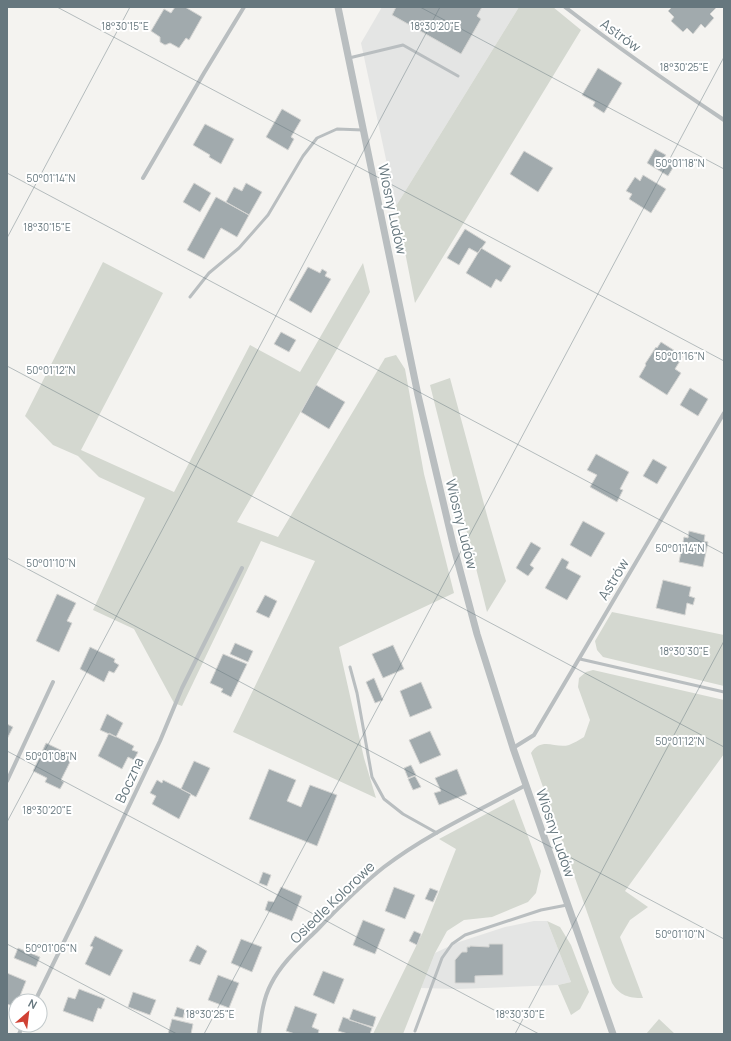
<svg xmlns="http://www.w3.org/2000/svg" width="731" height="1041" font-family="Manrope,sans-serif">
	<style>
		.built { fill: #e4e5e4 }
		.green { fill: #d4d8d0 }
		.building { fill: #a1aaad; stroke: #d5d5d3 }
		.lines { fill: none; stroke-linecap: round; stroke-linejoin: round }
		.service { stroke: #b9bec0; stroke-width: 3 }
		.minor { stroke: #b9bec0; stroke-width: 4 }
		.tertiary { stroke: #b9bec0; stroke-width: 7 }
		.ticks { fill: none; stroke: #66777e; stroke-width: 1; stroke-opacity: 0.45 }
		.labels { text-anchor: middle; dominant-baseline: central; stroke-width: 4; stroke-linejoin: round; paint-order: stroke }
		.street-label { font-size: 14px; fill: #66777e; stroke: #fff }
		.ticks-label { font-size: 10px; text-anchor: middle; fill: #66777e; stroke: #fff; stroke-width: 4; stroke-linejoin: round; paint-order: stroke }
	</style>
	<rect width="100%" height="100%" fill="#f4f3f0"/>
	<path class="built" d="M382,7h137l-123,199 -35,-163z
		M534,921h13l24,61 -13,3 -100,4 -37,-1 14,-35 21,-10 49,-16z"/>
	<path class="green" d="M519,7h34l28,23 -166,273 -19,-97z
		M103,262l60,31 -82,157 93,42 76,-147 50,27 63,-109 7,29 -133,230 41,15 107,-179 11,-3 9,14 19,105 30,119 -115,54 25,111 12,40 -143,-66 82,-171 -54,-20 -79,165 -8,-3 -40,-74 -41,-19 52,-112 -46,-21 -21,-21 -25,-11 -28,-29z
		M450,378l38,141 18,62 -19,31 -57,-227z
		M612,612l112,23v51l-121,-29 -6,-7 -2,-9z
		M593,670l131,30v54l-99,137 23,16 -18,13 -10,17 23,61c-14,0 -23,-2 -31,-15l-81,-230c11,-17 24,-4 38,-8 5,-2 10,-5 15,-8l6,-17 -12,-33 1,-9 7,-6z
		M514,799l27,72 -5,22 -8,9 -36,15 -28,3 -17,11 -12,22 -32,81h-30l50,-102 33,-83 -17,-10z
		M547,921l13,6 11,18 18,47 -9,17 -9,6 -13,-30 13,-3z
		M659,1019l16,15h-29z"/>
	<path class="building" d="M175,7h10l17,10 -13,23 -3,-2 -7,10 -9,-5 -5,2 -5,-3v-5l-9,-6 13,-22 7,4z
		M396,7h86l-5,9 4,3 -20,35 -69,-39z
		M672,7h43l1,1 -6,6 4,4 -9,10 -4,-4 -8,10 -6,-6 -4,4 -12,-11 3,-4 -6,-6z
		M598,68l24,15 -18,30 -11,-7 2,-4 -13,-7z
		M282,109l19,11 -10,17 3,2 -6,11 -22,-13z
		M205,124l29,15 -13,25 -12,-7 1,-2 -17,-10z
		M655,149l11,6 -3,4 11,7 -6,10 -21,-13z
		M524,151l29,17 -15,24 -28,-18z
		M643,175l23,14 -15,24 -22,-14 3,-5 -6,-3 9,-14 5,4z
		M194,183l17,10 -11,19 -17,-10z
		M246,183l16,9 -13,23 -23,-13 8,-15 8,4z
		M216,197l33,18 -12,22 -16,-9 -17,31 -17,-9z
		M465,229l21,13 -8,11 -9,-5 -10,17 -12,-7z
		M481,248l30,18 -10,16 -5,-3 -5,9 -25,-15z
		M308,267l12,6 2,-4 5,3 -2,4 6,3 -20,34 -22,-13z
		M281,332l15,8 -7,12 -15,-8z
		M661,342l22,14 -8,13 6,4 -14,22 -28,-18 7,-12 -1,-1 11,-17 1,1z
		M316,385l29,17 -16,27 -28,-17z
		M690,388l18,11 -10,17 -18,-11z
		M596,454l33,18 -9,17 3,1 -6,12 -27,-15 7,-12 -10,-5z
		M653,459l14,8 -10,17 -14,-8z
		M583,521l22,12 -14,24 -21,-12z
		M689,531l16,4 -1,6 4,1 -5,25 -24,-5 5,-25 4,1z
		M531,542l10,6 -11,17 4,3 -6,8 -12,-8z
		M562,558l7,4 -3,6 15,8 -14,24 -22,-12z
		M663,580l28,7 -2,9 6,2 -2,7 -6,-2 -2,12 -29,-7z
		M57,594l19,9 -9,18 5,2 -13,29 -23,-11z
		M265,595l12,6 -8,17 -13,-6z
		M235,643l18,8 -5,11 -18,-8z
		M393,645l11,24 -21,9 -11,-24z
		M90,647l25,12 -1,3 5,3 -5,8 -5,-2 -5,11 -24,-13z
		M223,654l24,10 -16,33 -10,-5 2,-3 -13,-6z
		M374,678l9,22 -8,3 -9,-21z
		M421,682l11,26 -22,9 -10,-26z
		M107,714l16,9 -7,14 -16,-7z
		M7,724l6,3 -6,12z
		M430,731l11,24 -21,9 -11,-24z
		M109,733l25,13 -2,4 6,2 -4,8 -6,-3 -6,12 -24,-13z
		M46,743l27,13 -12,24 3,2 -4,7 -15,-7 2,-4 -14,-7z
		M194,761l16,7 -14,29 -15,-8z
		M411,765l5,10 -8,3 -4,-10z
		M269,769l27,11 -9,21 14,6 9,-22 27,10 -20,51 -68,-27z
		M457,769l10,25 -28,11 -5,-12 7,-2 -6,-13z
		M415,776l6,11 -8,3 -5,-11z
		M157,780l5,3 1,-3 28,14 -12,25 -27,-15 4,-8 -6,-3z
		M263,872l8,3 -4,11 -8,-3z
		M281,887l21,9 -10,25 -27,-11 3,-9 6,1z
		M394,887l21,8 -10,24 -20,-8z
		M430,888l8,3 -5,11 -8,-3z
		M363,920l22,9 -10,25 -22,-9z
		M414,931l7,3 -4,11 -8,-4z
		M95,936l28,14 -13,26 -25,-12 8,-17 -3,-1z
		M241,939l21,8 -10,25 -21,-9z
		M489,944h14v31l-28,1v7h-20v-23l7,-8h5v-5h3v-1l19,1z
		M197,945l10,6 -7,14 -11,-4z
		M18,948l22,9 -4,10 -22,-9z
		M323,971l21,8 -10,25 -21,-9z
		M7,973l19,8 -8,20h-2l-1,6 -8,-3z
		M218,975l21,8 -10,25 -21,-8z
		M79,989l26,10 -4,10 -3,-1 -5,14 -30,-11 5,-14 7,2z
		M133,992l23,8 -6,15 -22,-8z
		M295,1006l22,8 -5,13 7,3 -1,4h-23l-9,-3z
		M177,1007l8,3 -2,8 -9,-2z
		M353,1009l23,8 -3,10 -24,-7z
		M343,1017l29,11 -2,6h-22l-10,-3z
		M172,1019l21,5 -2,10h-23z"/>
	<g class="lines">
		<path class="service" d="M349,58l54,-13 55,31
			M190,297l19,-24 30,-25 29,-33 35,-59 14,-18 20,-9 26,1
			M580,659l144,33
			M350,667l7,26 15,84 12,22 19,15 34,19
			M415,1031l27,-73 10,-14 13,-9 76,-25 26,-5"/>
		<path class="minor" d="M565,7c52,40 105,77 159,113
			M143,178l61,-105 40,-66
			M513,748l21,-13 190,-322
			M7,781l46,-99
			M35,1001l46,-94 79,-166 22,-53 60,-120
			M19,1034l4,-9
			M259,1034c2,-17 4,-35 12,-50 11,-22 30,-38 47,-55 21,-22 42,-43 66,-62 43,-33 94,-56 142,-82"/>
		<path class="tertiary" d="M338,7l80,388 35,149 24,90 36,114 100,286"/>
	</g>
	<path class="ticks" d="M57,7l667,354M420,7l304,162M7,173l717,381M7,238l123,-231M7,366l717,381M7,558l717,381M7,751l532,283M7,822l433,-815M7,944l170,90M204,1034l520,-977M515,1034l209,-393"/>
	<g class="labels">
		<g class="street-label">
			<text transform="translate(621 35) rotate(36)">Astrów</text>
			<text transform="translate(393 209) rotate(78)">Wiosny Ludów</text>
			<text transform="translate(462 524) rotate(76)">Wiosny Ludów</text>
			<text transform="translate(613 579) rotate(-59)">Astrów</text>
			<text transform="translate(129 780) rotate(-65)">Boczna</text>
			<text transform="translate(556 833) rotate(71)">Wiosny Ludów</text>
			<text transform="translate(332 902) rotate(-44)">Osiedle Kolorowe</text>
		</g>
	</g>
	<g class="ticks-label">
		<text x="125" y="30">18°30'15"E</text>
		<text x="435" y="30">18°30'20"E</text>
		<text x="684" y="71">18°30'25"E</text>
		<text x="680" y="167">50°01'18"N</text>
		<text x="51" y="182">50°01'14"N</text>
		<text x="47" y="231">18°30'15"E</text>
		<text x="680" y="360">50°01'16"N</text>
		<text x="51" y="374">50°01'12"N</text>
		<text x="680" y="552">50°01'14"N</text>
		<text x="51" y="567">50°01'10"N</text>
		<text x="684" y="655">18°30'30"E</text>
		<text x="680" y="745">50°01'12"N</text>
		<text x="51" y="760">50°01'08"N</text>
		<text x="47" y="814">18°30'20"E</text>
		<text x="680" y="938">50°01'10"N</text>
		<text x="51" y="952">50°01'06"N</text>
		<text x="210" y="1018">18°30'25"E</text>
		<text x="520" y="1018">18°30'30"E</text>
	</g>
	<rect width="731" height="1041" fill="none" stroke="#66777e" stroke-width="16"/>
	<g transform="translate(28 1013) rotate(28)"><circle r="19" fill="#ffffff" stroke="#c2c9cb"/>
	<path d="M0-3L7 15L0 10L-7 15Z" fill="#d04134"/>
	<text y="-6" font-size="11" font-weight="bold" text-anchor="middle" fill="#66777e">N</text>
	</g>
</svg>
